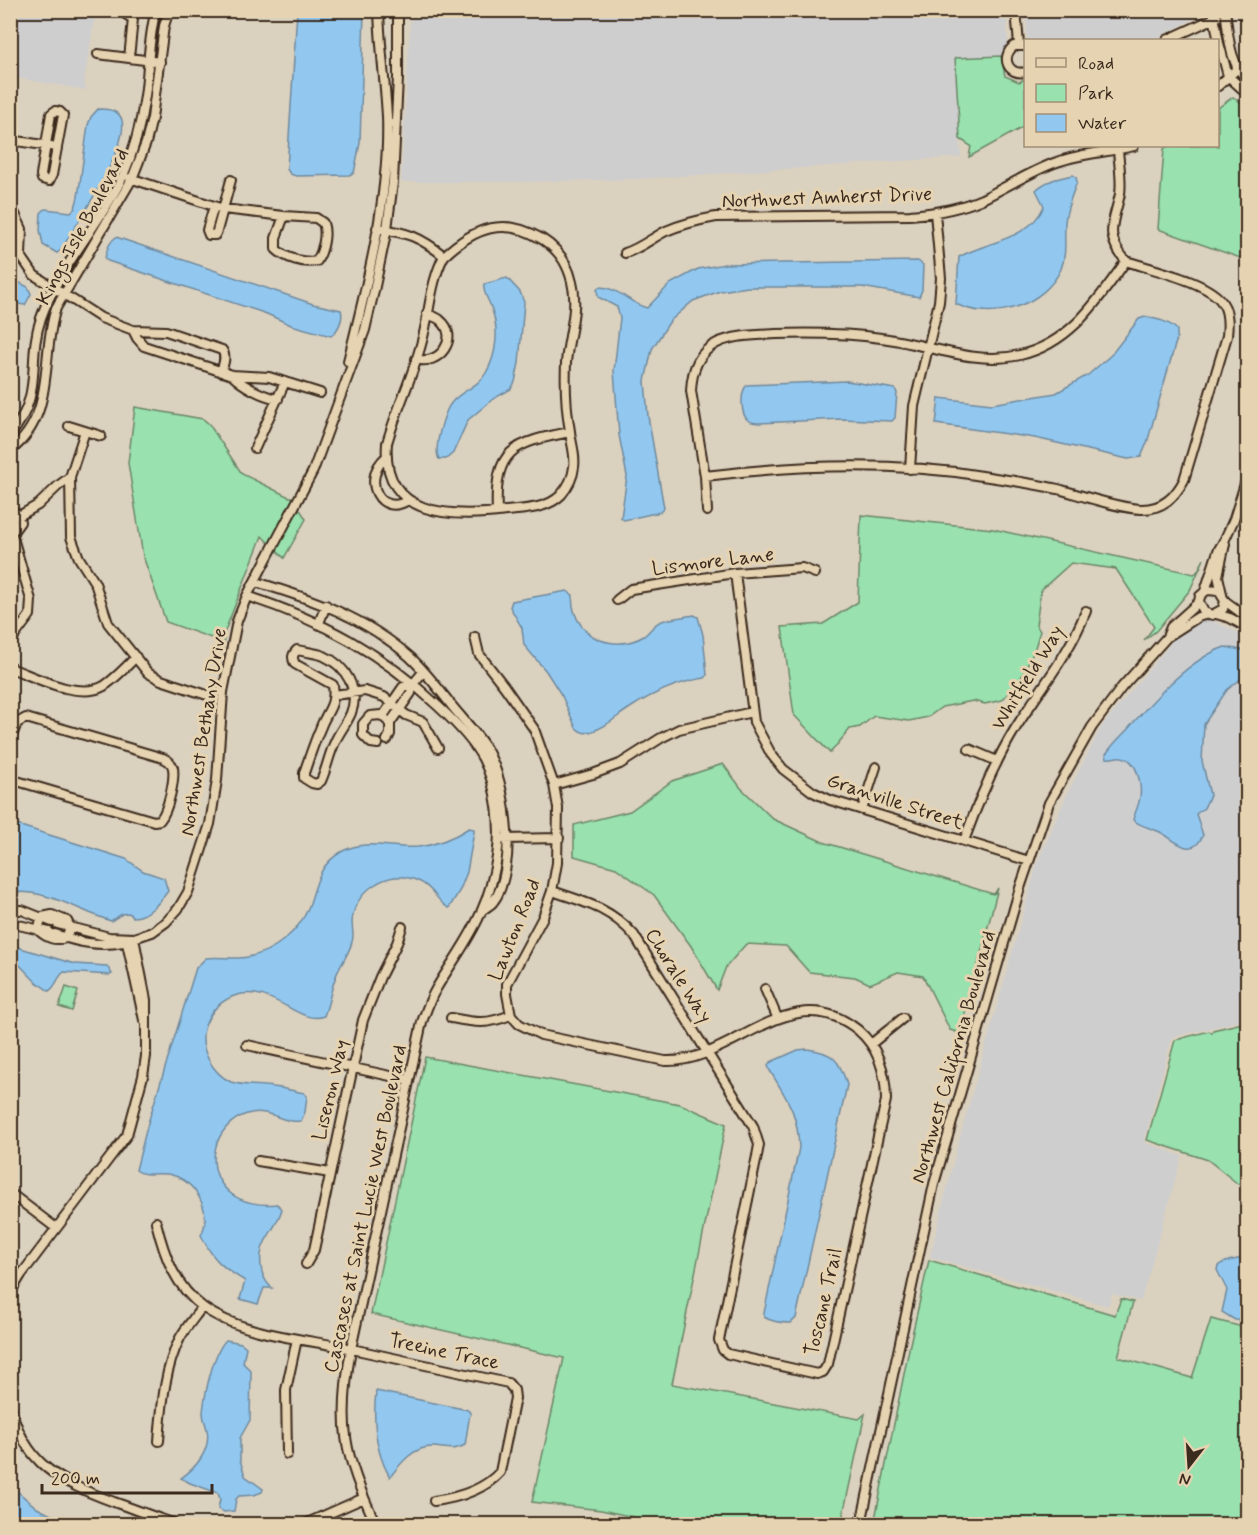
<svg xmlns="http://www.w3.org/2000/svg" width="1258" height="1535" font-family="Mynerve,sans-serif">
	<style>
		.built { fill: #cececf }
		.green { fill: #99e1af; stroke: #6a8666; stroke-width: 1.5 }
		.water { fill: #92c8f0; stroke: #6f899c; stroke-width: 1.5 }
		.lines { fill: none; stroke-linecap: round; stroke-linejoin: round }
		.minor-casing { stroke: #3b2a1e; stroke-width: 12 }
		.minor { stroke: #e6d3b1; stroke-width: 8 }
		.labels { text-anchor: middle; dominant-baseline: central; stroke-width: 6; stroke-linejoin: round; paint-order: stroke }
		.street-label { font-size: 20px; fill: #3b2a1e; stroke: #e6d3b1 }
	</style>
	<rect width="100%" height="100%" fill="#dbd1bf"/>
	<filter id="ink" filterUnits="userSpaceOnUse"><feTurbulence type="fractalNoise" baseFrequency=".0167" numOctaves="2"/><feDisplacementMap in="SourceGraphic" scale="12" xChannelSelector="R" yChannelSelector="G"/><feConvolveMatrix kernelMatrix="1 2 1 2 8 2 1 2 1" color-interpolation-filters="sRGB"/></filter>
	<g filter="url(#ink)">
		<path class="built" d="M1137,10h67l1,3 -52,27h-123l-3,-2 -1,-27h51l1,1 48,4z
			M10,11h86l-12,70 2,9 -75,-13z
			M411,11h595l2,31 -7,14 -46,2 6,99 -323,22 -115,3h-122z
			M1196,613l51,24v382l-75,18 -28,105 38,14 -41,145 -29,-7 -4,12 -178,-49 26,-106 82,-290 29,-67 35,-68z"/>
		<path class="green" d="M1001,56l4,20 14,6 6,-3v47l-56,31 2,-11 -11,-7 -5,-81z
			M1233,97l14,10 -1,153 -88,-31 6,-80 4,-3h50v-38z
			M135,407l68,12 6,5 33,50 47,23h3l14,22 -22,39 -22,-22 -37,95 -2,17 -3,-7 -54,-19 -23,-66 -15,-93z
			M861,515l132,14 201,45 3,-2 7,-13 -14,31 -34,41 -12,9 10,-13 -38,-58 -45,-6 -30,27 -5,35 4,6 -6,20 -14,29 -18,20 -17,4 -12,-3 -31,6 -14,10 -19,4 -35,-5 -14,11 -10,2 -20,24 -36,-38 -12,-88 41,-3 35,-22z
			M723,764l18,24 32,31 50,23 170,52 2,-1 3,-5 -38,145 -10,-3 -27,-54 -25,-4 -28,12 -15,-7 -46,-5 -23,-26 -40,-2 -20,23 -9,23 -26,-44 -37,-51 -38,-27 -42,-12v-31l56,-14 42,-30z
			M66,987l12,4 -6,20 -13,-4z
			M1247,1022v158l-9,4 -30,-24 -61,-20 28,-100 34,-9 3,2 1,-3z
			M425,1057l255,47 46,20 -54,260 187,35 6,-5 -24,110h-175l-65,-14 -69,-8 32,-144 -193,-44z
			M929,1260l186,55 6,-16 12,3 -15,55 74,21 19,-59 36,9v196h-373l36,-180z"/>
		<path class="water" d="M297,11h67l-4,132 -6,30 -5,2 -53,1 -6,-2 -3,-5z
			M98,109c7,0 17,0 22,7 16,23 -46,111 -59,134l-4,3 -14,-8 -3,-15 1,-17 4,-4 26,3 4,-4 3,-11 10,-72 3,-8z
			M1073,175l3,2 1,5c-5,13 -11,27 -12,41 -1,15 2,31 -4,46 -17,37 -69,53 -105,35l3,-47c28,-16 71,-17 85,-51l-8,-16c10,-10 24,-12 37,-15z
			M116,237l197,67 28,6c3,8 -3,21 -10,26l-40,-11 -24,-11 -159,-53 -3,-2c1,-8 4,-17 11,-22z
			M918,261l5,4 -1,25 -3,7 -57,-10h-114l-28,4 -27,10 -23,20 -18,28 -7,32 3,35 16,92 -4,4 -36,8 -3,-2 6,-42 -8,-41 -5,-64 6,-53 -3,-11 -19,-10 -1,-7 2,-3c19,0 30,16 48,21l23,-24 28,-15 27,-5z
			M507,278l13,14 4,10 -5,61 -4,19 -4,7 -18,10 -25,21 -15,33 -7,6h-7c-6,-10 5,-48 13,-57 10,-12 26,-15 34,-29 11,-19 13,-43 6,-63 -2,-9 -10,-17 -8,-26z
			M11,281l9,2 8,4 3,7 -6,11 -14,-2z
			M1145,317c12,2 24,4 32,13v8l-30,105 -6,14 -13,2 -93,-21 -99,-14 3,-26 53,6 64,-11 32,-18 23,-20 28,-36z
			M847,381l48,8 2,4 -2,25 -3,3 -51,-2 -82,4c-2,0 -9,-1 -10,-2 -9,-6 -9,-29 -2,-36z
			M567,591l6,4c-2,10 2,22 8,30 14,20 43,23 63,11 7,-5 10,-13 18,-15 10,-3 22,-4 32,-6l4,2 5,18 4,40 -2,3c-28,4 -52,15 -75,30 -13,8 -26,21 -41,24 -6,2 -9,-1 -13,-4l-14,-32 -16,-25 -22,-26 -2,-17 -12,-21 2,-6z
			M1225,647l22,4v23l-20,16 -23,34 -2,37 8,34 -6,13 -8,6 7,21c-11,26 -29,4 -43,-3 -9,-4 -20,-6 -27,-12 2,-8 6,-15 7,-23 2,-13 -3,-38 -18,-40 -6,-1 -9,2 -15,1l-1,-4c6,-9 14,-17 22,-25 24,-28 61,-70 97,-82z
			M11,823l115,36 17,12 21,7 4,13c-9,12 -20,26 -35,26l-4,-4 -7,1 -11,7c-32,-10 -66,-33 -100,-28z
			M469,828l5,1v3l-7,40 -7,18 -11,18c-13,-5 -15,-25 -40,-30 -24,-6 -51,13 -56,37 -3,9 2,18 -1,27 -3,12 -12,23 -16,34 -5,13 -7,27 -12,40 -26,10 -51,-33 -90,-20 -16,6 -25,17 -30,33 -5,20 8,44 27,53 12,4 29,3 42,5 10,1 21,4 31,6l3,3 -2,16 -4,9c-19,3 -32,-14 -54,-7 -33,10 -45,55 -18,78 12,11 33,14 48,12l5,5c-7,25 -27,33 -20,63 2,7 4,11 10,16h-8l-6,16 -18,-5 5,-18c-22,-13 -33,-22 -44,-46 12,-23 -5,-53 -29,-60 -12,-4 -27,3 -36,-5l12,-47 48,-155 10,-10c14,-2 28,2 42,-1 26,-5 52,-26 61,-51 8,-23 9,-40 32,-54 24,-14 50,-3 77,-5 19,-2 35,-9 51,-19z
			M10,945l65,19 32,2 5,8 -2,1 -46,-3c-7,5 -8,15 -15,19l-14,-10 -24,-25z
			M807,1049c26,3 33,11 40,36l-51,233 -5,5c-9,0 -19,-1 -27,-6v-4l35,-165c-1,-36 -12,-49 -30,-79l-1,-4 3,-3 27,-12z
			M1247,1257l-1,58 -6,5h-5l-13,-8 5,-22 -10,-20 1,-4c7,-7 20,-6 29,-9z
			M226,1340l15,3 5,4 -3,16 8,8 -1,49 -10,18v22l5,16 18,13 -1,3 -8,3 -15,1 -3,3 -2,12 -10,1 -6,-3 2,-10 -2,-6 -28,-10 -9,-5c15,-10 30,-28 26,-48 -1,-6 -4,-11 -4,-18 2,-19 10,-59 23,-72z
			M376,1391l92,19 2,3 -5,32c-12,7 -20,2 -33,2 -19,0 -31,16 -42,30 -15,-25 -17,-58 -14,-86z
			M11,1486l26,22 32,16h-58z"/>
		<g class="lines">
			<defs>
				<path id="minor" d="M1016,10l3,35
					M1213,10l6,33 9,33 20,18
					M1225,10c4,25 3,52 23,70
					M112,11l10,1 11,7 -4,39
					M1167,40l50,-23
					M1026,46h-12c-14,11 -6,30 12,26
					M98,54l62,8
					M1218,86l19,-17
					M55,111l5,1 3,3 -11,60 -3,6 -7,-2 -1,-4 10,-61z
					M10,140l47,7
					M1118,150c1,14 4,30 2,44 -6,29 -17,40 6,67 24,8 85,21 97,43 6,9 5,22 4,32l-43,144c-9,17 -21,29 -42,29 -20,0 -59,-13 -80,-19 -26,-6 -53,-10 -80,-14 -91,-15 -186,-11 -277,0l-14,-85c2,-55 41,-55 85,-57 35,-1 70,-1 105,4 45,5 92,28 139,17 51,-12 77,-54 106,-94
					M130,178l93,31 61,7
					M214,206l-7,24 2,5h6l2,-4 14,-51
					M10,212l5,2 7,15 -1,27 13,19 67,43 32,12 4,8 7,8 88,29c11,11 30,21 46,24
					M284,216l32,2 7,5c4,11 0,28 -6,38 -13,3 -32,-3 -41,-12v-11z
					M377,228c31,5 42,8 67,28 30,-28 60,-40 98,-17 16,10 26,25 30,43 7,27 -4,54 -6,81 -1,23 0,46 4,68 1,12 6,24 4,36 -1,10 -6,20 -13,28 -14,14 -36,14 -55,16 -55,7 -125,6 -119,-68 10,-35 26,-67 35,-102 8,-29 8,-58 22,-85
					M625,253c16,-5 27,-15 41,-22 16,-7 33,-11 50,-14l194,-2c25,-2 49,-6 72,-16 25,-12 49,-28 75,-37 25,-9 52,-10 77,-16
					M133,330l33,1 56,19c5,7 1,15 -1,22
					M416,359c23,8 45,-22 24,-39 -3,-3 -9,-4 -13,-6
					M348,361c19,-76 42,-166 39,-245 -2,-35 -7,-70 -8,-106
					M232,375l37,2 51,16
					M69,426l32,10
					M85,431l-15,46 1,60 8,21 16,25 13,40 40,50 13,7 46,15
					M10,435c35,-42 16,-73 31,-117 18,-52 59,-93 82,-142 11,-25 18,-52 22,-80 4,-28 3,-58 11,-86
					M255,448l30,-66
					M10,451c47,-36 30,-95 46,-143l76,-129 14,-36 6,-25 12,-92 5,-16
					M386,457c-26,23 -5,61 22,43
					M910,469l4,-63 25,-104 2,-24 -6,-65
					M705,476l2,35
					M10,510l8,4 2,8 -5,7 -5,2
					M497,512c-3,-63 16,-69 73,-80
					M19,516l19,-11 20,-19 12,-9
					M735,573l19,149 17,32 12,15 30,23 17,8 199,61
					M256,582c56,17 109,35 154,75 15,14 29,32 42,49 12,15 27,29 36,46 13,25 17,52 19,79 2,19 -1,55 -14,71 -2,3 -7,5 -10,8
					M1205,591l13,-40 7,-12 9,-20 14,-45
					M1222,594l-4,-18 7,-32
					M247,596c74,24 135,57 192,111 16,15 34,33 44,52 14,27 19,68 14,98 -3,17 -8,38 -15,53 -11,28 -31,53 -46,79 -6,10 -10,22 -14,33l-71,327c-13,74 -8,107 25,175
					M617,600l14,-11 104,-16 67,-5 13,5
					M1225,601l23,17
					M1216,614l14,4 18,10
					M319,623l7,-18
					M475,637l4,17 25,32 30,43 20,56 4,23 -1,55 -5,28 -9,26 -36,67v10l4,21 8,9 22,11 124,26c67,3 125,-86 193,-31 21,18 28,43 28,70l-58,264 -5,8 -6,2 -89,-20 -5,-4 -4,-10 38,-184 2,-11 -6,-19 -119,-191c-24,-27 -49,-33 -82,-44
					M1167,637l4,-10 28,-25 1,-6 7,-6 12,1 6,10 -2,8 -11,6 -8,-3 -5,-10
					M10,642l20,-27 1,-15 -20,-69
					M297,650c9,2 19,3 27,6 22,10 36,34 27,57 -4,10 -12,19 -16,29 -6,12 -8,26 -14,39l-4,3 -5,-1 -8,-5v-5c5,-15 10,-30 16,-44 7,-19 16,-23 13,-44l-38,-21c-3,-6 -3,-9 2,-14z
					M10,666l3,3c24,9 66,31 91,17 11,-7 22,-19 32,-29
					M334,695l31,-4 19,6 22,18 17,7 15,26
					M383,716l20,-29 10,-3
					M390,723l21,-30 2,-9 10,-12
					M10,741l7,-18 9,-5 137,40c5,2 9,5 10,10 2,12 -5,43 -13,52l-6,1 -144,-42
					M378,744l-7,-1 -8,-8v-11l7,-8 11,-1 9,8v11l-3,6
					M969,749l28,12
					M554,785l39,-11 27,-10 41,-26 18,-9 73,-17
					M862,810l14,-43
					M503,839l56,-1
					M964,841c14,-39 29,-76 51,-112 25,-40 54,-74 71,-118
					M10,910h12l30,12
					M52,915l15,6 3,6 -4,11c-12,3 -19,0 -28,-8l4,-13z
					M10,923l39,9
					M58,924l51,13 25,1 18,-6 14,-10 12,-13 10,-17 22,-68 7,-44 6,-88 14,-71 10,-25 66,-125 52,-141 9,-39 13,-62 6,-47 5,-104v-68
					M55,934c22,8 43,13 68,8l3,-3
					M126,939l18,81
					M765,989l12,28
					M451,1018c26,5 34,7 60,-3
					M871,1044l32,-26
					M247,1045l162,35
					M258,1161l72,12
					M10,1193l46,35
					M156,1222c8,33 19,65 48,86 38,27 103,31 148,41 52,11 104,23 156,34l6,7 1,8 -15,74c-16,18 -44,26 -66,29
					M306,1264l8,-14 49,-230 17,-43 17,-34 5,-16
					M10,1293l11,-18 106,-140 16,-59 3,-20v-56l-12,-62
					M10,1403c13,62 51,79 104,99 20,7 40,15 61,22
					M159,1441c3,-35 5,-71 21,-103 6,-11 15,-21 22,-31
					M287,1454l-1,-64 11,-51
					M305,1524l59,-26
					M861,1524l73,-340 86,-296 29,-85 43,-76 30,-40 45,-50 31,-20 10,-3"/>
			</defs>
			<use href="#minor" class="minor-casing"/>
			<use href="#minor" class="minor"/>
		</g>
	</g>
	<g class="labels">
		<g class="street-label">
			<text transform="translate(827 198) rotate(-2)">Northwest Amherst Drive</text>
			<text transform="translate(83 227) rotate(-62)">Kings Isle Boulevard</text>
			<text transform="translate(713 562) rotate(-7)">Lismore Lane</text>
			<text transform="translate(1028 678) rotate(-58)">Whitfield Way</text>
			<text transform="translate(204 732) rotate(-81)">Northwest Bethany Drive</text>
			<text transform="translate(895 802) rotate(18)">Granville Street</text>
			<text transform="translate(515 930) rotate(-68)">Lawton Road</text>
			<text transform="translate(678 976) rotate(58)">Chorale Way</text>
			<text transform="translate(954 1057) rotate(-74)">Northwest California Boulevard</text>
			<text transform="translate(331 1090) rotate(-77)">Liseron Way</text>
			<text transform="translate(366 1209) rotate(-78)">Cascases at Saint Lucie West Boulevard</text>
			<text transform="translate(824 1302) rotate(-77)">Toscane Trail</text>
			<text transform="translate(444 1352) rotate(12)">Treeine Trace</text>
		</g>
	</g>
	<rect width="1258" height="1535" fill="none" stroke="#e6d3b1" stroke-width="36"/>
	<rect x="18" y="18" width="1222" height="1499" fill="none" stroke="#3b2a1e" stroke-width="2" filter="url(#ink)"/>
	<rect x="1024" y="39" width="195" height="108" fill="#e6d3b1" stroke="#a28f76" stroke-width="1.5"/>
	<rect x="1036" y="58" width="30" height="9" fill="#e6d3b1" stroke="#a28f76" stroke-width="1.5"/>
	<text x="1078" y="69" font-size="18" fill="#3b2a1e">Road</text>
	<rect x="1036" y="84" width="30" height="18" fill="#99e1af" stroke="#a28f76" stroke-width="1.5"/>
	<text x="1078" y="99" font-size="18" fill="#3b2a1e">Park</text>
	<rect x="1036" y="114" width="30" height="18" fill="#92c8f0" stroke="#a28f76" stroke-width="1.5"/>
	<text x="1078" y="129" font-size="18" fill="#3b2a1e">Water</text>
	<g transform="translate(1189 1466) rotate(197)" stroke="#e6d3b1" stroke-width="4.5" paint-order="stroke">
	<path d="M0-4.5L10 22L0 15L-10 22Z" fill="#3b2a1e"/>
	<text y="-9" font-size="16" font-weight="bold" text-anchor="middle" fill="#3b2a1e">N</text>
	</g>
	<path d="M42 1484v9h170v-9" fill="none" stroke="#3b2a1e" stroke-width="3"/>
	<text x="51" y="1484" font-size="18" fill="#3b2a1e" stroke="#e6d3b1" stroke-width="4.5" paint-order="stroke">200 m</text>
</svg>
